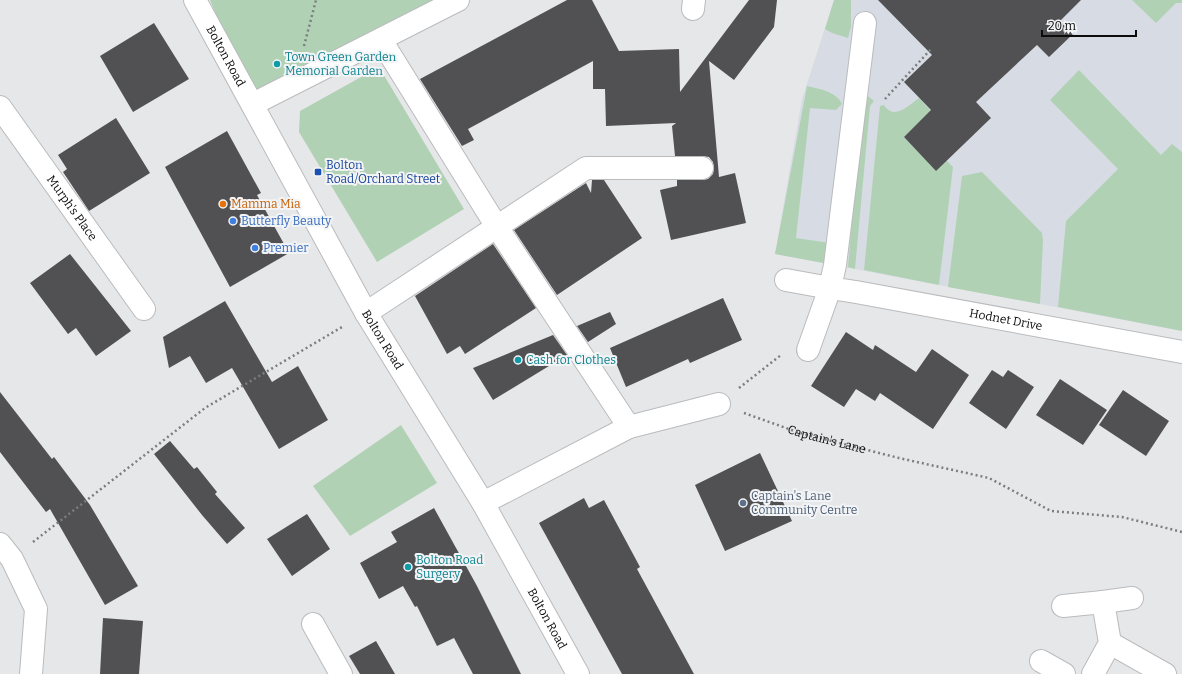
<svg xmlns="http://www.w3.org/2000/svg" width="1182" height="674" font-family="Bitter,serif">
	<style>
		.built { fill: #d7dce4 }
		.green { fill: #b1d1b5 }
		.building { fill: #515153 }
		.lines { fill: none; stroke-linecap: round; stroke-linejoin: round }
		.minor-casing { stroke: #babbbd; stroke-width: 24 }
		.major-casing { stroke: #babbbd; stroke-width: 24 }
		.path { stroke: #7c7d7e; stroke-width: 2.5; stroke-dasharray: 2 3; stroke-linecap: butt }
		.minor { stroke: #fff; stroke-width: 22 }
		.major { stroke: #fff; stroke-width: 22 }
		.culture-dot { fill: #0f9aa8; stroke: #f3f4f6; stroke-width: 1.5 }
		.transit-dot { fill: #1a4fb4; stroke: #f3f4f6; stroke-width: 1.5 }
		.food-dot { fill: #e8710a; stroke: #f3f4f6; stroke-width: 1.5 }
		.shop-dot { fill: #3f7fe0; stroke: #f3f4f6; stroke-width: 1.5 }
		.service-dot { fill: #5c6f8a; stroke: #f3f4f6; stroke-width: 1.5 }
		.labels { text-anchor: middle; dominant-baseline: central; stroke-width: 4; stroke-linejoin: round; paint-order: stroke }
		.street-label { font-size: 12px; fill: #0c0c0d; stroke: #f3f4f6 }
		.culture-label { font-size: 12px; fill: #0d838f; stroke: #f3f4f6; text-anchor: start }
		.transit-label { font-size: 12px; fill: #164399; stroke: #f3f4f6; text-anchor: start }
		.food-label { font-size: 12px; fill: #c56008; stroke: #f3f4f6; text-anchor: start }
		.shop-label { font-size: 12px; fill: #366cbe; stroke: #f3f4f6; text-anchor: start }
		.service-label { font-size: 12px; fill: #4e5e75; stroke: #f3f4f6; text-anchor: start }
	</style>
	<rect width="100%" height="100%" fill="#e6e7e9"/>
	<path class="built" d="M834,0h348v331l-407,-77 27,-155z"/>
	<path class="green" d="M210,0h240l-197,104z
		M834,0h17v27l-3,11 -16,-5 -7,-4z
		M1132,0h50v3h-6l-20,20z
		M379,67l85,142 -87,53 -78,-130 1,-21z
		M1079,70l82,85 11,-11 10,8v179l-124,-24 8,-86 52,-52 -68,-69z
		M807,86c12,3 29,5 35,18l-6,6 -26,-2 -14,130 34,5 -1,21 -54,-10z
		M863,92l11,9 -4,5 -15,163 -7,-2z
		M919,98l12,13 -27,26 32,33 10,-10 7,7 -14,118 -75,-15 16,-164 4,-1c10,16 25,0 35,-7z
		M982,172l60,61 1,8 -3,63 -92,-17 14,-111z
		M401,425l36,58 -87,53 -37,-50z"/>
	<path class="building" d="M567,0h25l27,51 60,-2 1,43 69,-92h28l-3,27 -40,53 -25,-19 10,116 16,-4 11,50 -75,17 -11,-50 17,-4v-6h25l6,-1 5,-5 1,-6 -1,-6 -4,-5 -7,-1h-27l-3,-30 4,-3 -70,3 -1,-37h-12v-28l-125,68 6,11 -12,6 -42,-67z
		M878,0h203l-21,21 13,13 -24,23 -12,-12 -61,57 15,16 -55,53 -32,-34 27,-27 -27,-28 28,-27z
		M154,23l35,56 -56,33 -33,-56z
		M116,118l34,55 -61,38 -26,-39 4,-3 -9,-14z
		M227,131l34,62 -4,2 32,58 -59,34 -65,-120z
		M592,180h12l38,58 -85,57 -43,-65 72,-47 5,10z
		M493,244l43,64 -71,46 -5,-8 -13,8 -32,-58z
		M70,254l61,77 -35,25 -20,-28 -8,6 -38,-51z
		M723,298l19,42 -52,23 -2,-4 -62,28 -16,-39z
		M225,301l47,81 26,-16 30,54 -49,29 -47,-81 -26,15 -16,-27 -21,12 -6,-31z
		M610,312l6,12 -28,18 -11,-16z
		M846,332l27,18 2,-5 41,27 16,-23 37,26 -36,54 -53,-36 -5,8 -19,-12 -12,18 -33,-21z
		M553,335l14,20 -74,45 -20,-32z
		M992,370l11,7 5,-7 26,17 -28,42 -37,-26z
		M1060,379l47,31 -24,35 -47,-30z
		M1123,390l46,31 -23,35 -47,-31z
		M0,392l52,67 2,-2 36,48 48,81 -33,19 -55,-96 -4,3 -46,-60z
		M170,441l24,28 3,-2 20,25 -2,2 30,34 -18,16 -25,-29 -48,-61z
		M760,453l32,68 -67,30 -30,-66z
		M584,498l5,10 15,-8 36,67 -3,2 57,105h-72l-83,-151z
		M434,508l43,78 44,88h-48l-19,-36 -17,8 -20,-40 -2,1 -12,-21 -24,13 -19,-36 37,-21 -6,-10z
		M307,514l23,35 -38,27 -25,-37z
		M103,618l40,3 -4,53h-39z
		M376,641l19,33h-35l-11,-18z"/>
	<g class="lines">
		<defs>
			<g id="minor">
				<path d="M693,9l1,-9"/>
				<path id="s2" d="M865,23l-30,242 -5,23 26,4 326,60"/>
				<path d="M381,40l116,187 132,200"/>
				<path d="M253,104l205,-104"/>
				<path id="s3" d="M0,107l144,202"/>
				<path d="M786,280l44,8 -22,62"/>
				<path d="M366,313l220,-145h116"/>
				<path d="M483,503l146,-76 90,-23"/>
				<path d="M0,544l12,15 24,50 -5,65"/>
				<path d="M1103,602l29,-4"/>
				<path d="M1063,606l40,-4 7,41 -17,31"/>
				<path d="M313,624l28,50"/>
				<path d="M1110,643l55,31"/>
				<path d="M1041,661l23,13"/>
			</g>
			<g id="major">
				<path id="s4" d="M195,0l171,313 117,190 95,171"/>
			</g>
		</defs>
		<use href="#minor" class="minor-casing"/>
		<use href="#major" class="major-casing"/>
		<g class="path">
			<path d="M304,46l12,-46"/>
			<path d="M885,99l47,-51"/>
			<path d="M739,388l42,-33"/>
			<path id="s1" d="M744,413l56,20 99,25 90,20 62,33 71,6 60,15"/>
			<path d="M33,542l172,-134 137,-81"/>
		</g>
		<use href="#minor" class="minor"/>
		<use href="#major" class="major"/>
	</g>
	<g class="culture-dot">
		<circle cx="277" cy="64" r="4"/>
		<circle cx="518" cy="360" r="4"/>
		<circle cx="408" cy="567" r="4"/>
	</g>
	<rect class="transit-dot" x="314" y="168" width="8" height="8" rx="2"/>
	<circle class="food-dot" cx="223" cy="204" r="4"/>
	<g class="shop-dot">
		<circle cx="233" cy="221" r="4"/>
		<circle cx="255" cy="248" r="4"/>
	</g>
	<circle class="service-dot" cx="743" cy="503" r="4"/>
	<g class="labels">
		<g class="street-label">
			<text stroke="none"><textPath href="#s4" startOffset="64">Bolton Road</textPath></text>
			<text stroke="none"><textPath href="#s3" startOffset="124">Murph's Place</textPath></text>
			<text stroke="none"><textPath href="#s2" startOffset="446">Hodnet Drive</textPath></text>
			<text stroke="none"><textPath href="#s4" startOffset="388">Bolton Road</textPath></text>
			<text stroke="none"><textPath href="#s1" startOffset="87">Captain's Lane</textPath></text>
			<text stroke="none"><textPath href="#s4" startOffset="712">Bolton Road</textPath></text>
		</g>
		<g class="culture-label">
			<text x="285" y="57">Town Green Garden<tspan x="285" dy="14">Memorial Garden</tspan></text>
			<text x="526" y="360">Cash for Clothes</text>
			<text x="416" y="560">Bolton Road<tspan x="416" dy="14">Surgery</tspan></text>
		</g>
		<g class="transit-label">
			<text x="326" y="165">Bolton<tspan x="326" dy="14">Road/Orchard Street</tspan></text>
		</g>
		<g class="food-label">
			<text x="231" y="204">Mamma Mia</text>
		</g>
		<g class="shop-label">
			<text x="241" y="221">Butterfly Beauty</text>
			<text x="263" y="248">Premier</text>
		</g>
		<g class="service-label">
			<text x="751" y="496">Captain's Lane<tspan x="751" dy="14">Community Centre</tspan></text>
		</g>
	</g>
	<path d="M1042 30v6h94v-6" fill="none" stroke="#0c0c0d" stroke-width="2"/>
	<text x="1048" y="30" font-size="12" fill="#0c0c0d" stroke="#f3f4f6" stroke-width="3" paint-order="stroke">20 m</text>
</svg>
